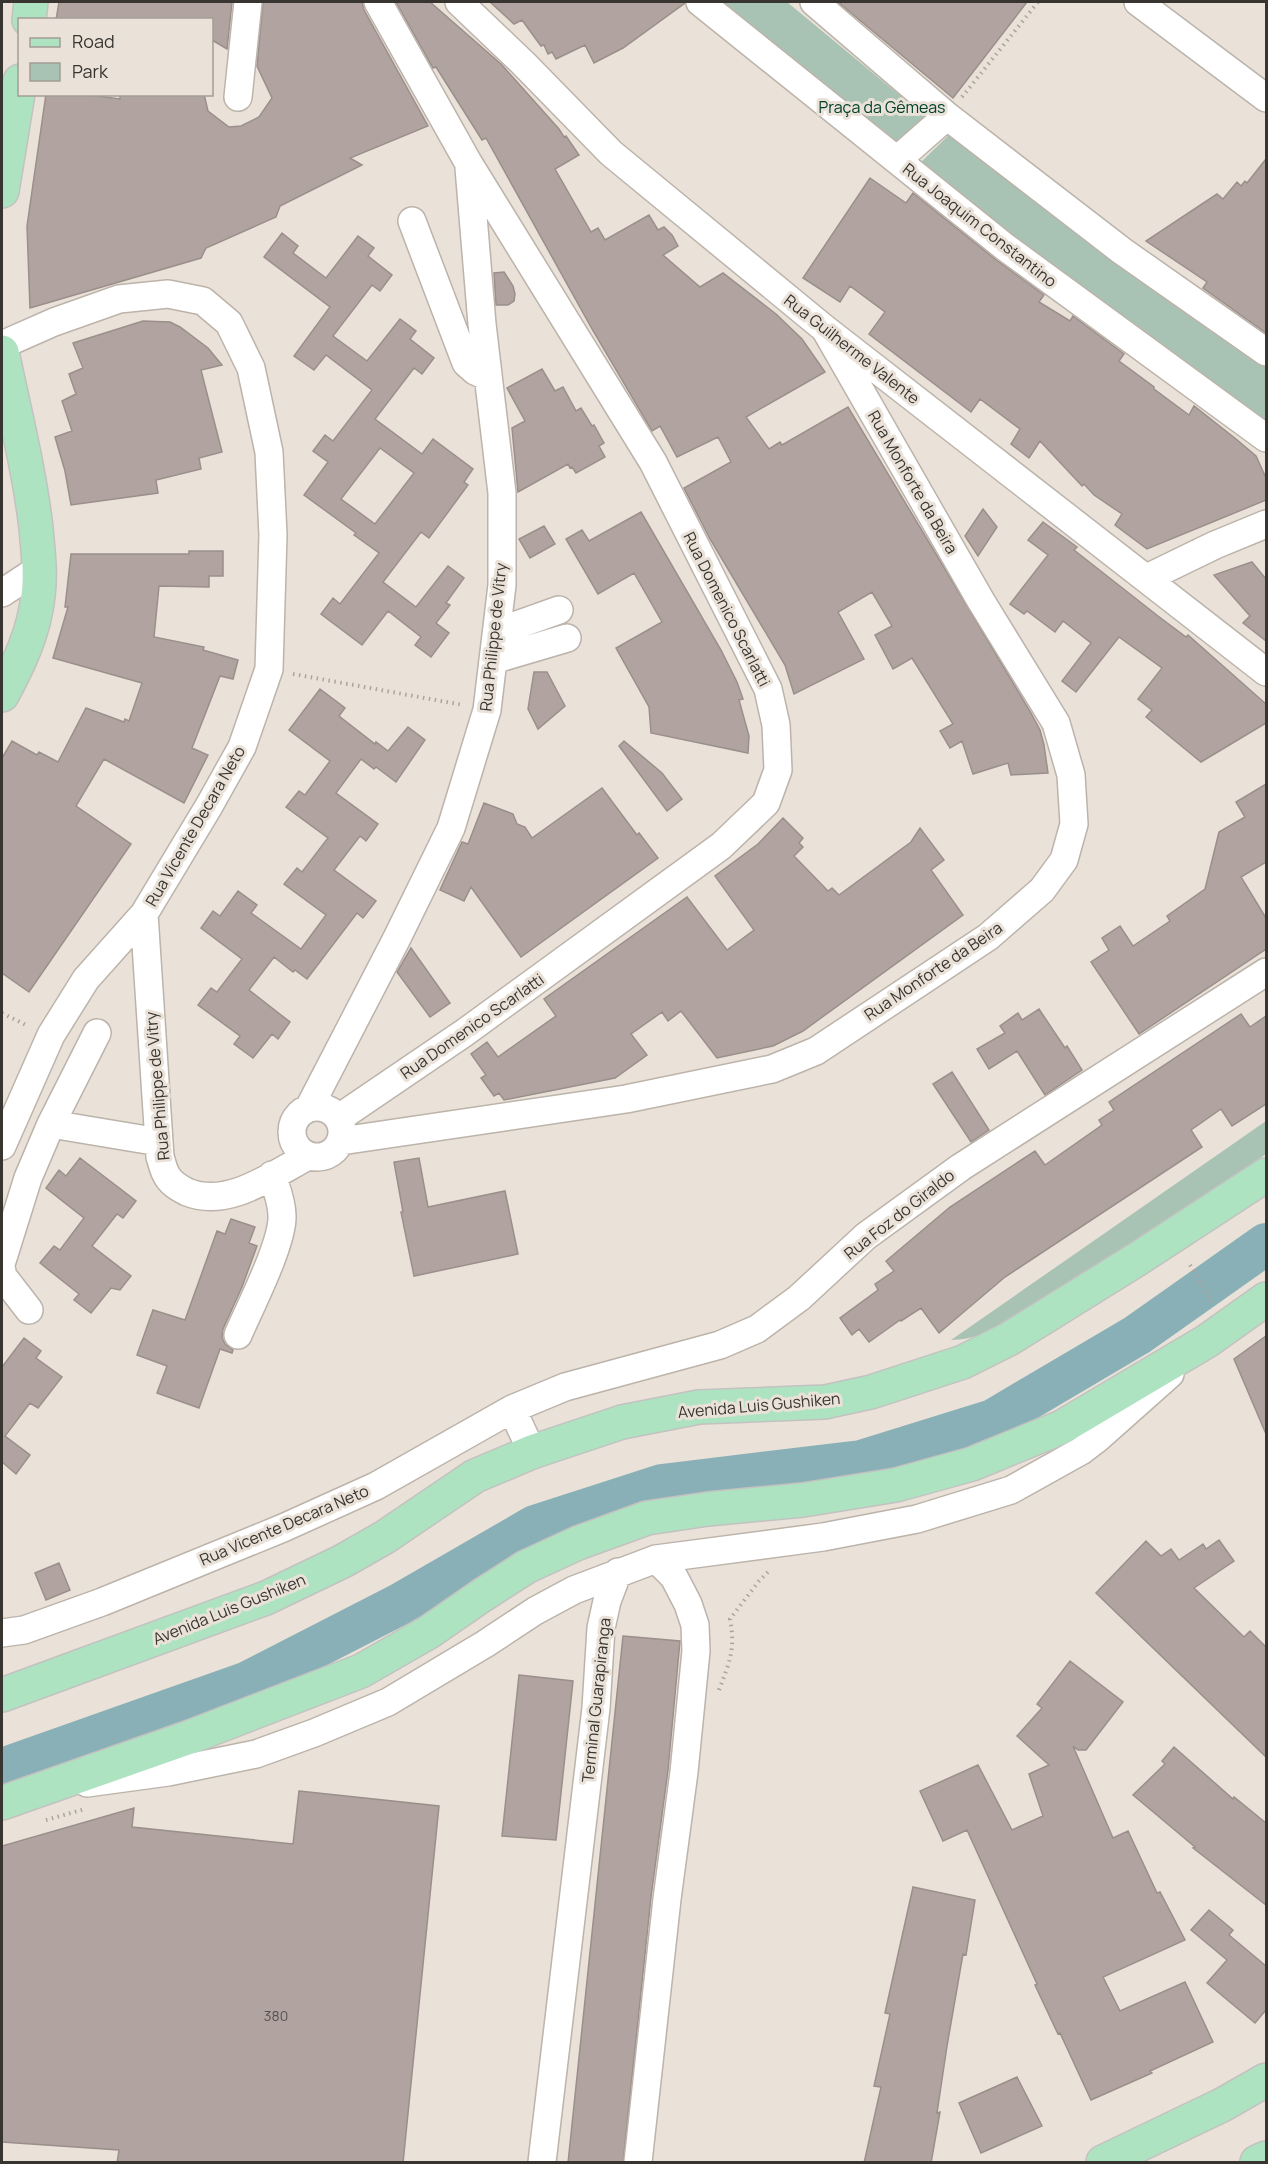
<svg xmlns="http://www.w3.org/2000/svg" width="1268" height="2164" font-family="Manrope,sans-serif">
	<style>
		.green { fill: #a8c3b4 }
		.lines { fill: none; stroke-linecap: round; stroke-linejoin: round }
		.river { stroke: #89b0b6; stroke-width: 42 }
		.building { fill: #b1a4a0; stroke: #9b8f8b; stroke-width: 1.5; fill-rule: evenodd }
		.minor-casing { stroke: #bcb3aa; stroke-width: 30 }
		.major-casing { stroke: #c3c2c1; stroke-width: 36 }
		.path { stroke: #aba59d; stroke-width: 4; stroke-dasharray: 1.5 4.5; stroke-linecap: butt }
		.minor { stroke: #fff; stroke-width: 27 }
		.major { stroke: #aee3c1; stroke-width: 33 }
		.labels { text-anchor: middle; dominant-baseline: central; stroke-width: 6; stroke-linejoin: round; paint-order: stroke }
		.number-label { font-size: 14px; fill: #56514d }
		.park-label { font-size: 16px; fill: #014128; stroke: #eae2d8 }
		.street-label { font-size: 16px; fill: #383531; stroke: #eae2d8 }
	</style>
	<rect width="100%" height="100%" fill="#eae2d8"/>
	<path class="green" d="M717,2h70l139,115 -31,28z
		M954,130l312,234v62l-250,-184 -98,-77z
		M1266,1121v33c-44,30 -88,60 -132,90 -43,29 -132,97 -183,96z"/>
	<g class="lines">
		<path class="river" d="M2,1769l246,-87 152,-78 135,-78 127,-41 199,-24 132,-41 144,-85 129,-91"/>
	</g>
	<path class="building" d="M59,2h173l-5,47 -15,-9v-20h-156z
		M263,2h99l2,8 64,116 -78,32 12,7 -82,41 -4,11 -70,31 -5,10 -171,50 -3,-82 19,-132h36l38,5v-5h84l4,17 21,16 12,-1 18,-9 13,-19 -15,-32z
		M396,2h34l71,62 58,65 5,8 2,-1 13,19 -24,14 36,63 7,-4 7,12 44,-25 9,15 6,-3 8,8 6,11 -15,9 37,32 23,-14 53,41 26,25 23,33 -79,45 23,32 11,-7 2,3 66,-38 183,306 9,17 4,15 4,28 -37,2 -3,-12 -35,11 -11,-33 -12,7 -10,-17 13,-7 -41,-66 -19,11 -18,-34 17,-9 -20,-34 -34,20 26,47 -70,35 -9,-29 -75,-126 -26,-51 47,-26 -13,-25 -41,20 -17,-31 -8,5 -60,-102 -106,-191 -4,2 -46,-73 -3,1z
		M490,2h195v1l-62,45 -29,15 -9,-18 -29,14 -4,-7 -4,2 -4,-9 -3,1 -19,-26 -8,4z
		M838,2h189l-74,96z
		M1266,159v174l-63,-45 4,-6 -61,-41 71,-47 6,5 14,-17 4,4 4,-5 2,2z
		M870,178l36,25 7,-10 82,66 49,36 -5,7 31,19 3,-5 51,38 -5,7 35,26v2l35,26 5,-9 42,33 20,17 10,22v22l-119,49 -32,-24 7,-11 -28,-19 -10,-11 -2,2 -42,-45 -11,17 -18,-14 9,-15 -40,-30 -9,13 -102,-78 16,-22 -35,-26 -10,16 -37,-24z
		M282,233l16,13 -5,7 33,25 32,-42 16,12 -6,8 24,19 -12,16 -8,-6 -39,51 34,25 33,-42 16,12 -6,8 24,19 -12,16 -8,-6 -39,51 47,35 11,-15 40,30 -9,13 4,3 -39,53 -8,-6 -38,50 33,25 32,-41 16,12 -18,25 4,2 -14,18 13,10 -18,24 -16,-12 6,-8 -33,-26 -26,34 -41,-31 12,-16 7,6 39,-51 -25,-18 2,-2 -52,-38 24,-33 -15,-11 12,-16 8,6 39,-51 -46,-35 -12,15 -20,-14 36,-49 -66,-50zM380,448l34,25 -39,51 -34,-25z
		M504,272l9,14 2,8 -1,7 -6,4h-12l-2,-32z
		M143,321l27,1 10,5 28,21 14,17 -21,5 21,82 -23,6 2,11 -45,11 2,13 -87,12 -6,-34 -10,-34 17,-6 -10,-30 14,-7 -7,-20 14,-6 -10,-25z
		M542,369l13,22 8,-4 13,24 5,-3 11,18 2,-1 10,18 -5,3 6,11 -29,16 -4,-6 -2,1 -2,-4 -50,28 -6,-64 13,-7 -18,-33z
		M983,509l14,18 -19,29 -13,-20z
		M641,512l80,138 16,32 6,17 -4,1 10,36 -1,17 -97,-20 -2,-26 -33,-59 46,-26 -28,-49 -36,21 -32,-55 16,-9 7,11z
		M1043,522l34,25 -3,3 84,66 28,21 2,-2 78,69v19l-65,39 -55,-45 6,-7 -14,-11 24,-31 -43,-31 -43,55 -14,-11 29,-38 -28,-22 -8,11 -28,-21 -3,3 -14,-10 38,-49 -20,-15z
		M544,526l11,18 -25,14 -11,-19z
		M189,551h34v25h-14v11l-50,-1 -5,51 50,10 -1,3 35,10 -5,19 -13,-3 -28,72 16,7 -24,48 -80,-44 -28,47 55,38 -102,148 -27,-19v-215l10,-17 25,14 2,-3 19,10 28,-54 38,14 1,-3 4,2 13,-38 -89,-25 15,-51h-3l6,-53h118z
		M1252,562l14,17v62l-23,-18 7,-7 -36,-41z
		M534,672h13l18,34 -27,23 -10,-20z
		M320,689l25,19 -6,8 36,28 1,-2 12,9 20,-24 17,13 -29,42 -20,-15 -2,2 -13,-10 -25,34 42,31 -12,17 -6,-5 -26,34 42,31 -13,17 -6,-5 -50,66 -12,-9 -2,2 -19,-15 -25,33 41,32 -12,17 -6,-5 -19,24 -19,-14 6,-8 -42,-31 13,-17 6,4 25,-33 -41,-31 12,-17 7,5 18,-25 19,14 -6,8 50,36 25,-34 -42,-31 13,-16 5,4 26,-34 -42,-31 13,-16 6,4 25,-34 -41,-31z
		M624,741l38,32 20,26 -15,12 -48,-65z
		M1266,784v78l-25,15 25,41v31l-127,85 -48,-72 18,-12 -7,-12 18,-12 13,20 37,-25 -3,-5 38,-27 14,-57 26,-15 -9,-15z
		M602,788l35,47 2,-2 19,25 -137,99 -50,-70 -7,14 -24,-11 22,-48 6,2 16,-41 29,11 4,10 8,3 7,11z
		M783,818l20,20 -4,5 4,4 -9,9 34,35 4,-3 7,7 72,-53 9,-14 24,32 -13,10 32,45 -160,116 -30,15 -56,12 -36,-47 -13,10 -6,-9 -31,22 16,21 -32,23 -111,22 -5,-7 -5,3 -13,-18 5,-3 -15,-21 16,-12 11,15 58,-41 -12,-17 143,-102 40,53 27,-20 -39,-54 43,-32z
		M411,948l39,55 -20,14 -33,-45z
		M1039,1009l26,39 2,-2 15,24 -37,25 -28,-44 -28,18 -12,-20 28,-16 -5,-7 18,-13 4,7z
		M1241,1014l9,13 16,-11v88l-34,22 -11,-17 -30,21 11,17 -197,130 -66,56 -18,-25 -20,13 -1,-1 -31,22 -10,-13 -7,6 -12,-17 38,-28 -3,-6 19,-13 -8,-10 64,-54 85,-56 10,14 57,-40 -3,-5 15,-10 -5,-8z
		M952,1072l37,58 -18,12 -38,-58z
		M80,1158l56,43 -13,17 -6,-4 -25,32 39,30 -11,14 -9,-2 -20,25 -17,-13 5,-6 -39,-31 14,-17 6,4 24,-32 -38,-30 13,-18 7,6z
		M419,1158l9,49 77,-16 13,63 -104,22 -13,-64h2l-9,-50z
		M231,1219l24,8 -6,16 8,3 -15,41 -19,42 -1,8 3,7 8,6 -1,3 -12,-4 -21,59 -42,-15 10,-27 -30,-11 16,-45 32,10 32,-89 8,3z
		M1266,1336v98l-32,-75z
		M24,1338l17,13 -5,7 26,19 -24,31 -8,-5 -25,33 25,19 -14,19 -14,-12v-95z
		M1219,1540l15,21 -40,27 50,49 6,-6 16,16v110l-170,-164 50,-52 15,15 10,-7 8,11 24,-16 3,5z
		M59,1563l11,27 -24,10 -11,-27z
		M623,1636l57,5 -12,129 -17,127 -28,266h-55z
		M1070,1661l53,41 -37,48h-8l-5,-4 40,92 15,-7 29,62 3,-1 25,48 -82,37 17,34 65,-29 28,60 -63,29 2,2 -61,27 -31,-67 -2,1 -23,-49 2,-1 -70,-154 -24,11 -23,-50 58,-26 34,65 31,-14 -14,-42 20,-9 -32,-29 25,-28 -5,-4z
		M519,1675l54,6 -17,159 -54,-4z
		M1174,1747l59,52 1,-2 32,26v82l-73,-57 2,-1 -62,-52 32,-31 -3,-3z
		M299,1791l140,15 -36,357h-286l2,-13 -117,-8v-296l132,-38 -2,19 161,17z
		M913,1887l62,13 -9,55 -3,-1 -16,92 -10,67 3,-1 -9,51h-67l17,-76 -7,-1 16,-72 -5,-1z
		M1209,1910l24,20 -4,5 37,31v44l-11,13 -48,-40 20,-23 -36,-30z
		M1017,2077l25,49 -61,27 -22,-50z"/>
	<g class="lines">
		<defs>
			<path id="minor" d="M459,2l64,61 88,90 214,176 441,343
				M700,2l305,245 261,191
				M814,2l133,114 175,135 144,101
				M1138,2l128,96
				M238,97l10,-95
				M897,160l50,-44
				M412,221l54,142 9,8 13,6
				M2,345l52,-23 65,-23 49,-5 35,7 26,22 22,45 18,84 4,83 -4,134 -27,78 -33,59 -65,108 -58,65 -35,56 -49,111
				M1147,578l68,-33 51,-21
				M2,593l38,-25
				M497,632l62,-22
				M493,660l74,-22
				M144,914l16,243c2,5 3,12 6,17 4,9 13,14 21,18 41,17 85,-17 121,-36
				M292 1132a25 25 0 1 1 50 0a25 25 0 1 1-50 0Z
				M309,1108l88,-170 54,-110 36,-118 15,-125v-92l-20,-169 -13,-156
				M339,1118l125,-85 257,-187 45,-43 12,-33 -2,-45 -8,-36 -115,-227 -184,-298 -91,-162
				M51,1124l46,-91
				M341,1141l285,-42 146,-30 44,-18 172,-114 54,-47 22,-30 10,-36 -3,-49 -15,-52 -75,-122 -156,-272
				M2,1261l26,-83 23,-54 108,18
				M2,1271v4l27,35
				M238,1335c12,-28 45,-92 44,-119 0,-15 -6,-28 -10,-41
				M512,1409l20,43
				M2,1633l22,-3 78,-28 181,-74 93,-42 136,-77 53,-22 155,-42 37,-16 42,-31 67,-62 95,-69 305,-195
				M87,1783l81,-11 88,-18 58,-21 74,-31 97,-58 50,-33 39,-21 82,-31 167,-22 94,-18 94,-29 70,-39 17,-13 72,-64
				M542,2162l54,-454 5,-80 6,-27 11,-29
				M638,2162l29,-263 17,-127 12,-121 -1,-26 -7,-21 -14,-27 -18,-18"/>
			<path id="major" d="M29,20l2,-18
				M2,191l18,-110
				M2,352c12,58 27,116 34,176 2,23 5,45 2,68 -4,36 -19,68 -36,99
				M2,1695l264,-97 77,-37 42,-24 90,-61 57,-24 90,-30 77,-15 126,-5 46,-10 92,-30 46,-23 127,-79 130,-85
				M2,1803l188,-66 171,-66 68,-39 52,-36 45,-29 52,-24 69,-25 61,-9 95,-9 93,-15 76,-21 90,-37 145,-86 59,-42
				M1103,2162l119,-57 44,-25
				M1257,2162l9,-4"/>
		</defs>
		<use href="#minor" class="minor-casing"/>
		<use href="#major" class="major-casing"/>
		<path class="path" d="M962,97l76,-95
			M293,674l170,31
			M2,1013l26,13
			M1190,1265l23,38
			M719,1690c10,-27 17,-40 11,-71l29,-38 10,-10
			M46,1820l39,-11"/>
		<use href="#minor" class="minor"/>
		<use href="#major" class="major"/>
	</g>
	<g class="labels">
		<g class="number-label">
			<text x="276" y="2015">380</text>
		</g>
		<g class="park-label">
			<text x="882" y="107">Praça da Gêmeas</text>
		</g>
		<g class="street-label">
			<text transform="translate(980 225) rotate(38)">Rua Joaquim Constantino</text>
			<text transform="translate(852 349) rotate(38)">Rua Guilherme Valente</text>
			<text transform="translate(913 482) rotate(60)">Rua Monforte da Beira</text>
			<text transform="translate(727 609) rotate(63)">Rua Domenico Scarlatti</text>
			<text transform="translate(493 637) rotate(-84)">Rua Philippe de Vitry</text>
			<text transform="translate(195 826) rotate(-60)">Rua Vicente Decara Neto</text>
			<text transform="translate(933 971) rotate(-34)">Rua Monforte da Beira</text>
			<text transform="translate(472 1026) rotate(-35)">Rua Domenico Scarlatti</text>
			<text transform="translate(157 1086) rotate(-95)">Rua Philippe de Vitry</text>
			<text transform="translate(899 1214) rotate(-38)">Rua Foz do Giraldo</text>
			<text transform="translate(759 1405) rotate(-5)">Avenida Luis Gushiken</text>
			<text transform="translate(284 1525) rotate(-23)">Rua Vicente Decara Neto</text>
			<text transform="translate(229 1609) rotate(-22)">Avenida Luis Gushiken</text>
			<text transform="translate(596 1700) rotate(-84)">Terminal Guarapiranga</text>
		</g>
	</g>
	<rect width="1268" height="2164" fill="none" stroke="#383531" stroke-width="6"/>
	<rect x="18" y="18" width="195" height="78" fill="#eae2d8" stroke="#a39d95" stroke-width="1.5"/>
	<rect x="30" y="38" width="30" height="9" fill="#aee3c1" stroke="#a39d95" stroke-width="1.5"/>
	<text x="72" y="48" font-size="18" fill="#383531">Road</text>
	<rect x="30" y="63" width="30" height="18" fill="#a8c3b4" stroke="#a39d95" stroke-width="1.5"/>
	<text x="72" y="78" font-size="18" fill="#383531">Park</text>
</svg>
